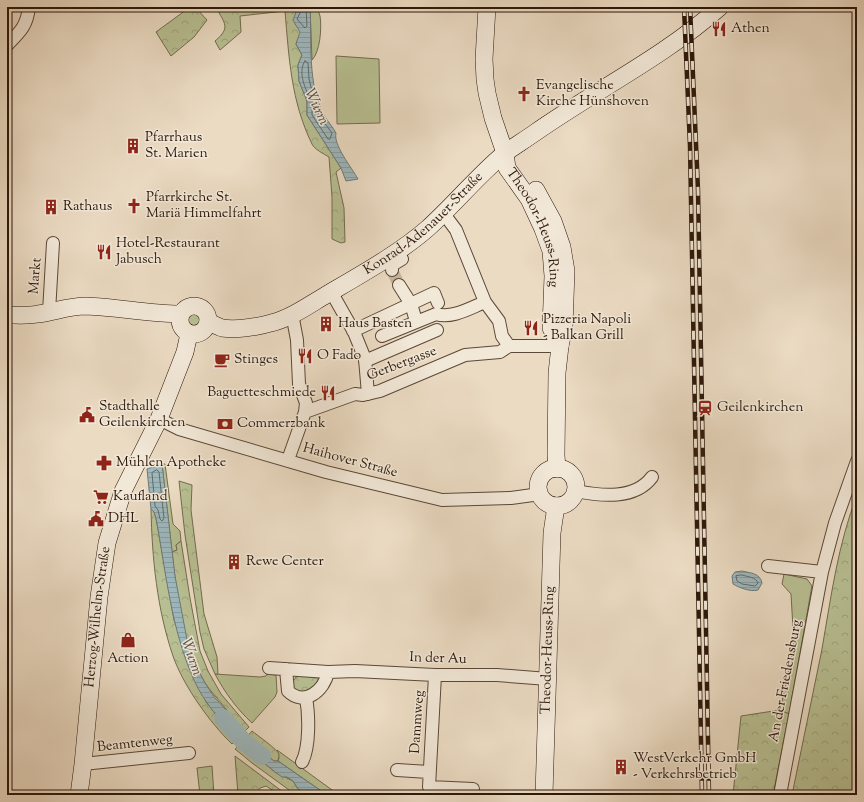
<svg xmlns="http://www.w3.org/2000/svg" width="864" height="802" font-family="'Sorts Mill Goudy',serif">
	<style>
		.green { fill: #b8c093; stroke: #726c4e }
		.forest { fill: url(#forest-crowns); stroke: #726c4e }
		.water { fill: url(#water-rules); stroke: #6f7876 }
		.lines { fill: none; stroke-linecap: round; stroke-linejoin: round }
		.shore { stroke: #646864; stroke-width: 1 }
		.river { stroke: #9db8be; stroke-width: 18 }
		.street-tunnel { stroke: #c5b49e; stroke-width: 12; stroke-dasharray: 12 6; stroke-linecap: butt }
		.street-casing { stroke: #5b4838; stroke-width: 14 }
		.secondary-casing { stroke: #2b170a; stroke-width: 18 }
		.street { stroke: #f2e8d8; stroke-width: 12 }
		.secondary { stroke: #f2e8d8; stroke-width: 17 }
		.rail-casing { stroke: #2b170a; stroke-width: 4.5 }
		.rail { stroke: #f2e8d8; stroke-width: 3; stroke-dasharray: 9; stroke-linecap: butt }
		.labels { text-anchor: middle; dominant-baseline: central; stroke-width: 3; stroke-linejoin: round; paint-order: stroke }
		.poi-label { font-size: 14px; fill: #2b170a; stroke: #f2e8d8; text-anchor: start }
		.street-label { font-size: 14px; fill: #2b170a; stroke: #f2e8d8 }
		.water-label { font-size: 15px; font-style: italic; fill: #534f49; stroke: #f2e8d8 }
	</style>
	<defs>
		<pattern id="forest-crowns" width="20" height="18" patternUnits="userSpaceOnUse"><rect width="20" height="18" fill="#b8c093"/><path d="M2 6a3 3 0 1 1 6 0M12 15a3 3 0 1 1 6 0" fill="none" stroke="#9ea47d"/></pattern>
		<pattern id="water-rules" width="6" height="5" patternUnits="userSpaceOnUse"><rect width="6" height="5" fill="#9db8be"/><path d="M0 2.5h6" fill="none" stroke="#879da2"/></pattern>
	</defs>
	<rect width="100%" height="100%" fill="#ebdbc3"/>
	<filter id="stains"><feTurbulence type="fractalNoise" baseFrequency=".005" numOctaves="4"/><feColorMatrix values="0 0 0 0 .2 0 0 0 0 .09 0 0 0 0 .02 0 0 0 .5 -.17"/></filter>
	<radialGradient id="worn" r=".72"><stop offset=".6" stop-color="#630" stop-opacity="0"/><stop offset="1" stop-color="#630" stop-opacity=".3"/></radialGradient>
	<path class="green" d="M310,7h7c1,3 2,6 3,9 2,12 0,36 -8,44z
		M336,56l43,3 1,64 -43,1z
		M185 321a9 9 0 1 1 18 0a9 9 0 1 1-18 0Z
		M162,464h3l8,60 7,7 1,10 -5,4 1,5 -5,2z
		M784,574l23,5 5,7 -23,128 -9,-4 14,-64 -3,-52 -9,-10z
		M215,674l45,3 6,-1 1,-2 9,1 1,17 -2,5 -23,26c-15,-14 -27,-30 -37,-49z
		M277,750l62,45h-12l-49,-34 1,-3z"/>
	<path class="forest" d="M190,7h5l12,13 -13,17 -23,19 -15,-24z
		M217,7h81l3,26 -5,11 6,11 -4,10 1,16 8,20v14l34,53 -5,4 8,36 1,34 -4,1 -9,-4v-42l-3,-40c-5,-3 -15,-8 -17,-13 -21,-43 -23,-86 -27,-133l-45,5 1,16 -21,18 -5,-9c2,-2 5,-4 7,-7 8,-10 -3,-17 -5,-27z
		M179,481l13,4 -1,25 13,104 13,43 1,17h-3l-11,-25 -4,-17 -15,-97z
		M857,495v300h-65c10,-49 20,-97 30,-146 9,-52 16,-105 35,-154z
		M151,509l3,3 2,6 18,102 32,82 31,37 -5,5c-22,-21 -49,-59 -59,-88 -16,-47 -21,-98 -22,-147z
		M181,541l9,57 10,53 8,20 13,23 28,33 -7,7c-4,-4 -10,-9 -13,-13 -2,-4 0,-8 -3,-12 -7,-9 -15,-17 -21,-26 -23,-39 -28,-87 -33,-131l5,-2 -1,-5z
		M300,676l20,1v2l-8,9 -9,5 -9,-3 -2,-7 4,-6z
		M780,710l9,4 -16,81h-40l8,-79z
		M252,731c5,4 26,19 27,23 0,3 -1,5 -1,7h-4l-29,-22z
		M241,744l34,28 18,9 5,8 10,6h-12l-44,-32 -17,-14z
		M235,756l52,39h-7l-14,-9 -6,2 -4,7h-18z
		M212,766l2,29h-14l-3,-27z"/>
	<path class="water" d="M298,7h12c2,34 -3,77 14,108 3,6 9,12 12,18 -3,12 16,35 22,46l-12,2 -5,-13 -34,-53v-14l-8,-20 -1,-16 4,-10 -6,-11c5,-17 6,-7 -3,-24z
		M162,464l13,112 13,69 8,21 9,17 10,15 12,13 2,9 13,14 -5,5c-16,-18 -33,-36 -43,-59 -23,-51 -28,-108 -38,-162l-2,-6 -3,-3 -4,-40z
		M742,571c8,2 18,2 20,12l-4,7c-8,2 -18,-2 -25,-6l-1,-8 3,-4z
		M245,739l29,22h4l49,34h-19l-10,-6 -5,-8 -6,-4h-5l-7,-5 -34,-28z"/>
	<g class="lines">
		<path class="shore" d="M302,7l-1,4 -4,8 8,9 2,-2 -1,-19
			M305,61l3,2 1,16 4,16 -2,2 -2,-1c-5,-10 -11,-25 -4,-35z
			M314,103l6,14 12,16 -2,6h-2l-16,-24v-10z
			M157,470l2,2 5,46 -2,3 -2,-2 -2,-9 -3,-4 -3,-33z
			M742,575c6,2 14,2 16,8l-3,3 -13,-2 -5,-3 -1,-5z"/>
		<path class="river" d="M223,718l21,24 18,14"/>
		<path class="street-tunnel" d="M392,270l7,15"/>
		<defs>
			<path id="street" d="M7,45c13,-13 20,-19 22,-38
				M444,214l12,16 29,72 14,19 3,15 7,10h51
				M392,270v-5l10,-6 -3,-4
				M399,285l12,19 5,17
				M333,295l21,37 11,27 3,35
				M49,312l4,-69
				M353,331l81,-38 4,10
				M382,336l54,-22c16,5 34,-6 49,-12
				M365,361l72,-31
				M305,412l50,-18 8,1 17,-4 85,-36 35,-3 9,-6
				M159,419l20,10 147,43 116,28 69,-2 29,-4
				M289,457l16,-45 1,-9 -7,-19 -2,-44 -4,-21
				M576,491c25,5 59,9 76,-14
				M768,566l54,6
				M269,668l59,4 27,-1 80,4h62l51,4
				M286,669l2,22c16,16 36,0 40,-19
				M435,675l-6,112 44,2
				M302,762c8,-15 7,-48 4,-64
				M83,764l106,-11
				M397,770l32,2
				M780,795l42,-223 13,-49 22,-62"/>
			<g id="secondary">
				<path id="s1" d="M487,7l-3,52 1,20 2,14 6,25 12,35 2,15 22,31 14,30 8,22 2,25 -2,52 9,18"/>
				<path d="M536,190l17,31 9,26 4,24 -2,56 -4,19 -3,27 -1,82 1,14"/>
				<circle cx="194" cy="320" r="14"/>
				<path d="M7,315c10,0 21,1 31,-1 16,-2 31,-8 48,-8 31,1 63,8 94,8"/>
				<path id="s2" d="M208,322c5,2 9,4 14,6 14,2 36,-1 49,-5 20,-5 38,-18 55,-28 34,-20 72,-41 101,-66 27,-24 50,-53 78,-76 10,-7 21,-14 31,-21 60,-42 129,-76 184,-125"/>
				<circle cx="557" cy="487" r="19"/>
				<path id="s3" d="M79,795l4,-31 16,-167 8,-54 16,-52 36,-72 26,-67 4,-18"/>
				<path id="s4" d="M544,795l8,-262 4,-27"/>
			</g>
		</defs>
		<use href="#street" class="street-casing"/>
		<use href="#secondary" class="secondary-casing"/>
		<use href="#street" class="street"/>
		<use href="#secondary" class="secondary"/>
		<defs>
			<path id="rail" d="M684,7l6,139 12,649
				M690,7l8,183 11,605"/>
		</defs>
		<use href="#rail" class="rail-casing"/>
		<use href="#rail" class="rail"/>
	</g>
	<defs>
		<symbol id="restaurant-bare" viewBox="-9 -9 18 18"><path d="M-5-6h1v4h1v-4h1v4h1v-4h1v5L-1.5 .5V6h-2V.5L-5-1ZM5-6V6H3V1.5H1.5Q1.5-4 5-6Z" fill="#8f2418" stroke="#f2e8d8" stroke-width="2.5" paint-order="stroke"/></symbol>
		<symbol id="church-bare" viewBox="-9 -9 18 18"><path d="M-1.2-6h2.4v3.5h3.3v2.4h-3.3V6h-2.4V-.1h-3.3v-2.4h3.3Z" fill="#8f2418" stroke="#f2e8d8" stroke-width="2.5" paint-order="stroke"/></symbol>
		<symbol id="building-bare" viewBox="-9 -9 18 18"><path d="M-4-6H4V6H1V3H-1V6H-4ZM-2.5-4.3h1.7v1.8h-1.7ZM.8-4.3h1.7v1.8H.8ZM-2.5-1h1.7V.8h-1.7ZM.8-1h1.7V.8H.8Z" fill="#8f2418" stroke="#f2e8d8" stroke-width="2.5" paint-order="stroke"/></symbol>
		<symbol id="cafe-bare" viewBox="-9 -9 18 18"><path d="M-5.5-4.5H6V0H3Q3 3.5 0 3.5H-2.5Q-5.5 3.5-5.5 0ZM3-3.2v2h1.7v-2ZM-6 4.5H4V6H-6Z" fill="#8f2418" stroke="#f2e8d8" stroke-width="2.5" paint-order="stroke"/></symbol>
		<symbol id="station-bare" viewBox="-9 -9 18 18"><path d="M-3-6H3Q5-6 5-4V2Q5 4 3 4L4.5 6H3L1.5 4h-3L-3 6H-4.5L-3 4Q-5 4-5 2V-4Q-5-6-3-6ZM-3.5-4v3h7v-3ZM-3.5 1v1.5H-2V1ZM2 1v1.5H3.5V1Z" fill="#8f2418" stroke="#f2e8d8" stroke-width="2.5" paint-order="stroke"/></symbol>
		<symbol id="civic-bare" viewBox="-9 -9 18 18"><path d="M-.6-6.5H3V-4.5H.6V-3L4-1V1h2V6H-6V1h2V-1L-.6-3ZM-1.2 2.5V6h2.4V2.5Z" fill="#8f2418" stroke="#f2e8d8" stroke-width="2.5" paint-order="stroke"/></symbol>
		<symbol id="bank-bare" viewBox="-9 -9 18 18"><path d="M-6-4H6V4H-6ZM0-2.3a2.3 2.3 0 1 0 0 4.6a2.3 2.3 0 1 0 0-4.6Z" fill="#8f2418" stroke="#f2e8d8" stroke-width="2.5" paint-order="stroke"/></symbol>
		<symbol id="pharmacy-bare" viewBox="-9 -9 18 18"><path d="M-2-6h4v4h4v4h-4v4h-4v-4h-4v-4h4Z" fill="#8f2418" stroke="#f2e8d8" stroke-width="2.5" paint-order="stroke"/></symbol>
		<symbol id="supermarket-bare" viewBox="-9 -9 18 18"><path d="M-6-5.5h2.5l.6 2H6L4.5 2H-2.5L-4.4-4H-6ZM-1.5 3.2a1.3 1.3 0 1 0 .1 0ZM3 3.2a1.3 1.3 0 1 0 .1 0Z" fill="#8f2418" stroke="#f2e8d8" stroke-width="2.5" paint-order="stroke"/></symbol>
		<symbol id="shop-bare" viewBox="-9 -9 18 18"><path d="M-5-2.5h2.3a2.7 3.5 0 0 1 5.4 0H5L5.5 6h-11ZM-1.5-2.5h3a1.5 2.3 0 0 0-3 0Z" fill="#8f2418" stroke="#f2e8d8" stroke-width="2.5" paint-order="stroke"/></symbol>
	</defs>
	<g fill-rule="evenodd">
		<use href="#restaurant-bare" x="708" y="18" width="22" height="22"/>
		<use href="#church-bare" x="513" y="83" width="22" height="22"/>
		<use href="#building-bare" x="122" y="135" width="22" height="22"/>
		<use href="#church-bare" x="123" y="195" width="22" height="22"/>
		<use href="#building-bare" x="40" y="196" width="22" height="22"/>
		<use href="#restaurant-bare" x="93" y="241" width="22" height="22"/>
		<use href="#building-bare" x="315" y="313" width="22" height="22"/>
		<use href="#restaurant-bare" x="520" y="317" width="22" height="22"/>
		<use href="#restaurant-bare" x="294" y="345" width="22" height="22"/>
		<use href="#cafe-bare" x="211" y="349" width="22" height="22"/>
		<use href="#restaurant-bare" x="317" y="382" width="22" height="22"/>
		<use href="#station-bare" x="694" y="397" width="22" height="22"/>
		<use href="#civic-bare" x="76" y="404" width="22" height="22"/>
		<use href="#bank-bare" x="214" y="413" width="22" height="22"/>
		<use href="#pharmacy-bare" x="93" y="452" width="22" height="22"/>
		<use href="#supermarket-bare" x="90" y="486" width="22" height="22"/>
		<use href="#civic-bare" x="85" y="508" width="22" height="22"/>
		<use href="#building-bare" x="223" y="551" width="22" height="22"/>
		<use href="#shop-bare" x="117" y="629" width="22" height="22"/>
		<use href="#building-bare" x="610" y="756" width="22" height="22"/>
	</g>
	<g class="labels">
		<g class="poi-label">
			<text x="731" y="29">Athen</text>
			<text x="536" y="86">Evangelische<tspan x="536" dy="16">Kirche Hünshoven</tspan></text>
			<text x="145" y="138">Pfarrhaus<tspan x="145" dy="16">St. Marien</tspan></text>
			<text x="146" y="198">Pfarrkirche St.<tspan x="146" dy="16">Mariä Himmelfahrt</tspan></text>
			<text x="63" y="207">Rathaus</text>
			<text x="116" y="244">Hotel-Restaurant<tspan x="116" dy="16">Jabusch</tspan></text>
			<text x="543" y="320">Pizzeria Napoli<tspan x="543" dy="16">- Balkan Grill</tspan></text>
			<text x="338" y="324">Haus Basten</text>
			<text x="317" y="356">O Fado</text>
			<text x="234" y="360">Stinges</text>
			<text x="316" y="393" text-anchor="end">Baguetteschmiede</text>
			<text x="99" y="407">Stadthalle<tspan x="99" dy="16">Geilenkirchen</tspan></text>
			<text x="717" y="408">Geilenkirchen</text>
			<text x="237" y="424">Commerzbank</text>
			<text x="116" y="463">Mühlen Apotheke</text>
			<text x="113" y="497">Kaufland</text>
			<text x="108" y="519">DHL</text>
			<text x="246" y="562">Rewe Center</text>
			<text x="128" y="659" text-anchor="middle">Action</text>
			<text x="633" y="759">WestVerkehr GmbH<tspan x="633" dy="16">- Verkehrsbetrieb</tspan></text>
		</g>
		<g class="street-label">
			<text stroke="none"><textPath href="#s2" startOffset="248">Konrad-Adenauer-Straße</textPath></text>
			<text stroke="none"><textPath href="#s1" startOffset="231">Theodor-Heuss-Ring</textPath></text>
			<text transform="translate(36 276) rotate(-85)">Markt</text>
			<text transform="translate(402 364) rotate(-21)">Gerbergasse</text>
			<text transform="translate(350 461) rotate(15)">Haihover Straße</text>
			<text stroke="none"><textPath href="#s3" startOffset="179">Herzog-Wilhelm-Straße</textPath></text>
			<text stroke="none"><textPath href="#s4" startOffset="145">Theodor-Heuss-Ring</textPath></text>
			<text transform="translate(438 659) rotate(2)">In der Au</text>
			<text transform="translate(786 681) rotate(-79)">An der Friedensburg</text>
			<text transform="translate(418 722) rotate(-86)">Dammweg</text>
			<text transform="translate(135 744) rotate(-6)">Beamtenweg</text>
		</g>
		<g class="water-label">
			<text transform="translate(316 107) rotate(65)">Wurm</text>
			<text transform="translate(191 657) rotate(71)">Wurm</text>
		</g>
	</g>
	<rect width="864" height="802" fill="none" stroke="#ebdbc3" stroke-width="24"/>
	<rect x="8" y="8" width="848" height="786" fill="none" stroke="#2b170a" stroke-width="2"/>
	<rect x="12" y="12" width="840" height="778" fill="none" stroke="#2b170a"/>
	<rect width="100%" height="100%" filter="url(#stains)"/>
	<rect width="100%" height="100%" fill="url(#worn)"/>
</svg>
